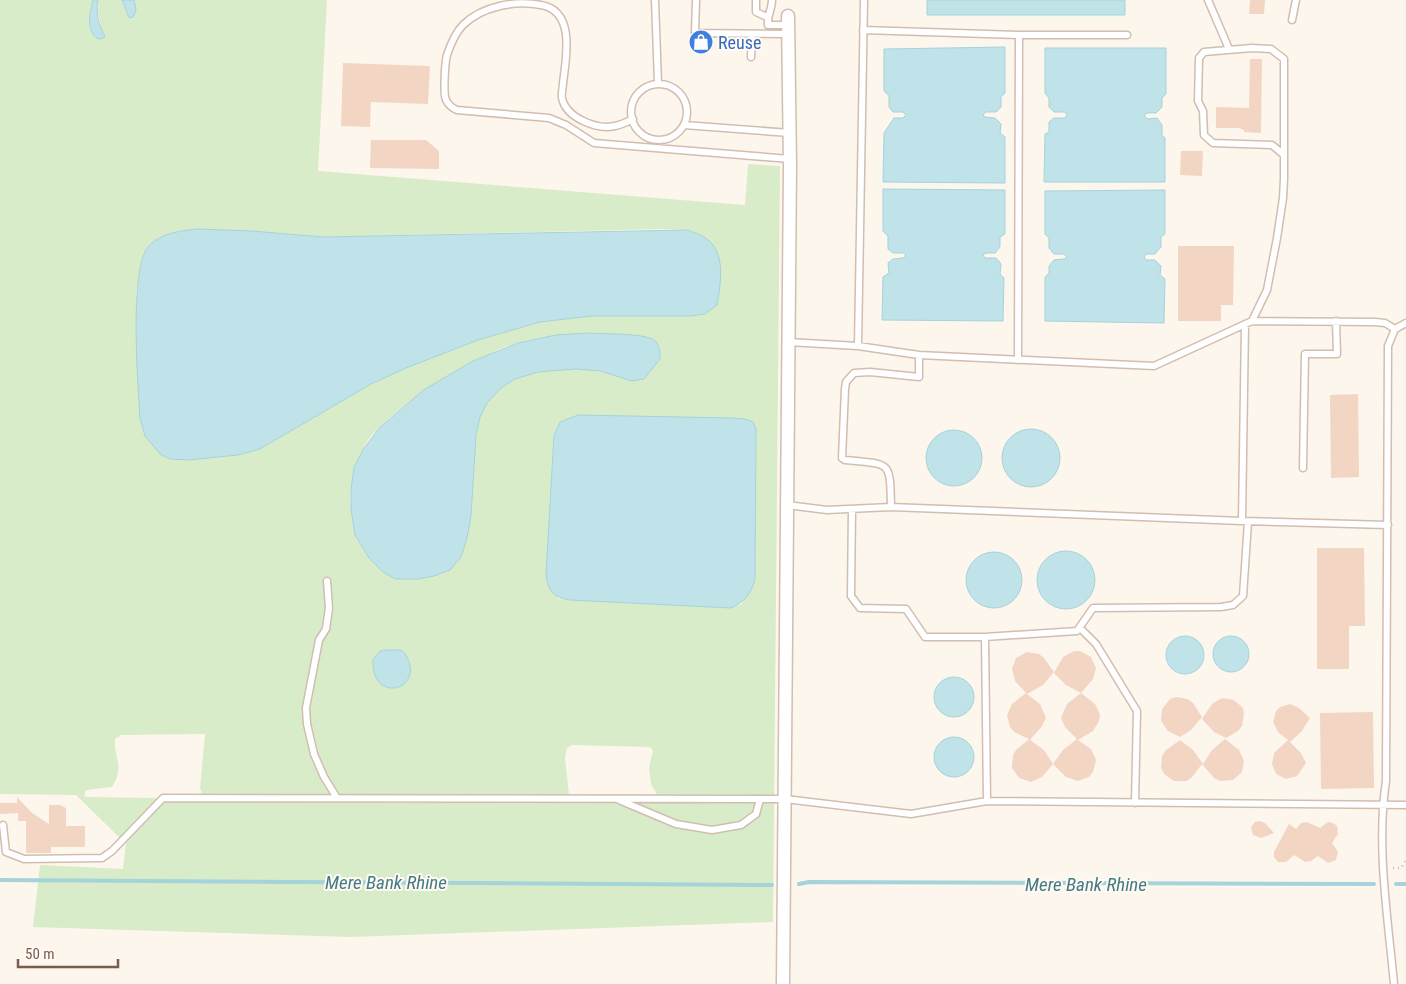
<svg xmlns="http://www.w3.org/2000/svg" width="1406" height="984" font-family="'Roboto Condensed',sans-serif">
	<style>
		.green { fill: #d8ecc9; fill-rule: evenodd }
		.water { fill: #bfe3e8; stroke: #a5d3da }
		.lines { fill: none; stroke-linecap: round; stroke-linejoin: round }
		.stream { stroke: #a5d3da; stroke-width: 4 }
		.building { fill: #f3d5c3 }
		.service-casing { stroke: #d1beb0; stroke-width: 9 }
		.minor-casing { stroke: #d1beb0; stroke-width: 15 }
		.path { stroke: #d9b8a5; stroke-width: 2.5; stroke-dasharray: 1 4; stroke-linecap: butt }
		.service { stroke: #fff; stroke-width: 6 }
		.minor { stroke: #fff; stroke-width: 12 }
		.labels { text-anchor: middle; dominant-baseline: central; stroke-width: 4; stroke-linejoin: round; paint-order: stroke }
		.shop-label { font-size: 18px; fill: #366cbe; stroke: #fffaf3; text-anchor: start }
		.water-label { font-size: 19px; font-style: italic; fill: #437c86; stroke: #fffaf3 }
	</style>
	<rect width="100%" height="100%" fill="#fdf6ec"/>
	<path class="green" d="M0,0h93l-4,22 1,7 13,6 -6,-26 1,-9h24l4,12 10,-2 -2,-10h193l-9,171 427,34 3,-41 32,2 -7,756 -422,15 -318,-10 7,-62 83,4 3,-25 -50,-49 -76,-1zM663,229l24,1 18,84 -15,2h-99l-51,6 -62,18 -73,28 -34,16 -111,65 -22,6 -24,3 -44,1 -30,-41 -1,-25 -3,-101 5,-29 6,-15 13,-10 92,-7 71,6zM586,333l39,2 24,2 -18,44c-43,-18 -114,-21 -144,22 -7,10 -9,21 -11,32l-121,100c-2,-15 -6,-31 -4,-46 2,-12 7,-28 12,-40 16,-35 102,-84 137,-100 26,-11 58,-14 86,-16zM753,422l3,7 -1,151 -13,24 -11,4 -161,-8 -12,-2zM205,734l-5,54 2,7 -46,3 -68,-1 -4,-1 2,-6 26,-3c13,-21 2,-27 3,-48l6,-4zM572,745l78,2 3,4 -4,16 2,17 6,10 -88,1 -4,-37 2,-10z"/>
	<path class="water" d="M93,0h5c-3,12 1,26 7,36l-2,2 -5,1c-13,-10 -8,-25 -5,-39z
		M122,0h12l2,10 -3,7 -4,1z
		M927,0h198v15h-198z
		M1005,47v46l-4,4v10l-5,5h-10l-3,3 2,2 10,1 6,6 -1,9 5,4v46l-122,-1 1,-49 10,-15h9l3,-3 -3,-3h-10l-4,-5v-11l-5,-5v-42z
		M1045,48h121v46l-4,4v9l-6,6h-9l-3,3 4,3 9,-1 5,7v10l3,3v44h-121l1,-48 4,-2v-10l5,-4h11l2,-3 -2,-3h-11l-5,-5v-9l-4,-5z
		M883,189l122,1v44l-5,3v10l-5,6h-9l-3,2 2,3h11l5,6 -1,10 4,4 -1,43 -121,-1 1,-43 6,-4 -1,-10 5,-4 10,-1 3,-3 -3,-2h-10l-5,-4v-13l-5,-5z
		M1165,190v44l-4,3v10l-6,7h-9l-2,3 2,3h9l6,6 -1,9 5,4 -1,44 -119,-2v-44l4,-4v-7l5,-6 10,-1 3,-2 -3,-3h-10l-5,-6v-10l-4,-4v-43z
		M197,229l55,2 71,6 364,-7c5,2 10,3 15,6 25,13 19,45 15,69l-12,9 -15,2h-99l-51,6 -62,18 -72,28 -35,16 -111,65 -22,6 -49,5 -19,-1 -10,-5 -15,-18 -5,-18c-2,-33 -11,-148 8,-171 12,-14 32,-16 49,-18z
		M586,333c14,1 59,0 68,7 6,4 6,13 6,19l-16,20 -12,2 -32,-10 -24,-2 -38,3 -23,7 -15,10 -13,14 -7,14 -4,18 -5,81 -4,22 -6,19 -11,13 -16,6 -16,3h-23l-12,-7 -14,-14 -14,-23 -4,-26v-19l3,-23 10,-19 16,-21 45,-38 48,-28 45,-18 38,-8z
		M578,415l154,3 13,1 8,3 3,7 -1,151c-5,15 -10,22 -24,28l-161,-8c-17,-3 -22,-9 -24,-26l8,-138 6,-14z
		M1002 458a29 29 0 1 1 58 0a29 29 0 1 1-58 0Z
		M926 458a28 28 0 1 1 56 0a28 28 0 1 1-56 0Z
		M1037 580a29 29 0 1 1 58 0a29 29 0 1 1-58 0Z
		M966 580a28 28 0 1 1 56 0a28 28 0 1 1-56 0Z
		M1213 654a18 18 0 1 1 36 0a18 18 0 1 1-36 0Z
		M1166 655a19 19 0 1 1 38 0a19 19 0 1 1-38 0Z
		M388,650c13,0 16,-2 21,12 10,30 -38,40 -36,-2l7,-9z
		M934 697a20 20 0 1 1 40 0a20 20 0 1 1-40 0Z
		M934 757a20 20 0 1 1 40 0a20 20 0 1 1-40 0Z"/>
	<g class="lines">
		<path class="stream" d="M0,880l772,5
			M799,884l10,-2 565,2
			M1396,884h10"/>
	</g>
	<path class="building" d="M1250,0h15l-1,14h-15z
		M1250,59h12l-1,74 -17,-1v-2l-5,-2h-23v-21l33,1z
		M343,63l87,3 -2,38 -57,-2 -1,25 -29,-1z
		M371,140h55l13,11v18l-69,-1z
		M1181,151h22l-1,25 -22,-1z
		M1178,246h56l-1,59h-12v16h-43z
		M1358,394l1,83 -28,1 -1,-83z
		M1317,548h47l1,78h-16v43h-32z
		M1074,651h6l11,6 5,11 -3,11 -12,14 -15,-8 -12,-12 9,-16z
		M1027,652l12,2 5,4 10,14 -11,13 -16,9 13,10 6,14 -4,8 -12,14 14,10 9,14 -11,13 -11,5 -12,-4 -7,-10 1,-13 3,-5 13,-11 -15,-7 -4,-5 -3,-12 5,-11 14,-11 -11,-12 -3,-12 4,-11z
		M1081,693l14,11 5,10 -1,7 -6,10 -15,9 13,9 5,11 -3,12 -4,5 -11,4 -12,-4 -13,-13 10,-14 14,-11 -12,-12 -4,-9 6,-14z
		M1176,697l12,2 5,4 9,14 -11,13 -11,7 -12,-6 -7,-10 1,-12 8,-10z
		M1222,698l12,2 9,8 1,6 -2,12 -4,5 -12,7 -12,-6 -12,-13 10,-15z
		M1290,704l9,4 11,10 -8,13 -12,11 11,11 5,10 -9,13 -11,3 -10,-5 -4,-10 2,-11 14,-13 -10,-8 -5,-10 3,-11 4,-4z
		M1373,712l1,76 -53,1 -1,-76z
		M1225,739l14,11 5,11 -2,11 -9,8 -13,1 -6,-3 -12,-14 -10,13 -5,4h-13l-10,-7 -3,-6 1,-12 4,-6 14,-10 13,10 10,14 9,-14z
		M17,797l15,16 17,11v-19h11l6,3v18h19v21h-34v6h-25v-32h-8v-8l-18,1v-11h17z
		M1260,821l5,2 9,10 -13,5 -8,-3 -2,-8 4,-5z
		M1307,822l13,6 8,-6 5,1 4,3 1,8 -6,9 6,9 -2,8 -8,3 -10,-7 -7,5 -6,1 -11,-7 -8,7h-8l-4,-5v-5l15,-28 7,5 5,-6z"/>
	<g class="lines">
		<defs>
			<path id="service" d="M655,0l3,83
				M696,0l-1,33 93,1
				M756,0v12l11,5
				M772,0c0,9 -5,15 -4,25h21
				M864,0l-6,346 61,9
				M1208,0l21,49
				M1292,20l4,-20
				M863,30l156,5 -1,325
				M1019,35h108
				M751,57l1,-23
				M631 112a28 28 0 1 1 56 0a28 28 0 1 1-56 0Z
				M633,119c-6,3 -12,6 -18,7 -18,4 -49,-8 -53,-28 -1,-4 1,-10 1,-15 3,-25 13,-72 -22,-78 -25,-5 -59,1 -78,20 -7,7 -13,21 -16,30 -2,7 -4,39 -1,45 3,6 6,8 11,10l92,8 17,7 28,18 196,16
				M684,125l106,8
				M1252,321l15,-31 10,-52 6,-40 1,-19v-120l-13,-10 -19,-1 -48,4 -5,6 -1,43 5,10 1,24 9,8 59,2 12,10
				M788,342l70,4
				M1303,468l2,-114h32l-1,-33
				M787,505l40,5 64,-3 351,14 146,4
				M891,507c-1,-48 0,-42 -46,-47l-3,-2 3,-69 1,-7 8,-9 16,-1 49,5v-22l235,11 98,-45 123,1 10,1 10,6
				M852,509l-1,87 9,12 46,1 19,28h60l92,-6 16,-23 128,-1 12,-2 10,-9 5,-74
				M1242,521l3,-197
				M327,581l2,27 -3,21 -7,11 -13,68 1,16 7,30 10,23 13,21
				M1080,628l16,16 41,67 -2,92
				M985,637l2,164
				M619,800l57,24 36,6 29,-5 15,-11 4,-15
				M3,825l3,27 18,7 78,-1 10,-7 51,-53 622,1 126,15 76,-13 419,4
				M1394,984c-6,-65 -18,-139 -8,-203l2,-435 7,-17 11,-6"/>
			<path id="minor" d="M783,984l7,-818 -2,-150"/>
		</defs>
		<use href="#service" class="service-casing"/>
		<use href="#minor" class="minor-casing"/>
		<path class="path" d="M1393,868h8l5,-8"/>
		<use href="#service" class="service"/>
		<use href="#minor" class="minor"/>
	</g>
	<defs>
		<symbol id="shop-disc" viewBox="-11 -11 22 22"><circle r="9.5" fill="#3f7fe0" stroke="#fffaf3"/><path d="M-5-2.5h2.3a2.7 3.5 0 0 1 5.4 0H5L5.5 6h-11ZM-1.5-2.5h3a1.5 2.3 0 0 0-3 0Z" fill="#fff"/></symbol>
	</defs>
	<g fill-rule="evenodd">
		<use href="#shop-disc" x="687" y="28" width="28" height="28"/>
	</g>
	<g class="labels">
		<g class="shop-label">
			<text x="718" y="42">Reuse</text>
		</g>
		<g class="water-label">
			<text x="386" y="882">Mere Bank Rhine</text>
			<text x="1086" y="884">Mere Bank Rhine</text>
		</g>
	</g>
	<path d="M18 959v8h100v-8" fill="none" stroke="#7a5c4d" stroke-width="2.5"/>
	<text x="25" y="959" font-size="15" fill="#7a5c4d" stroke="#fffaf3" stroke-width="4" paint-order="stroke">50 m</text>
</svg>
